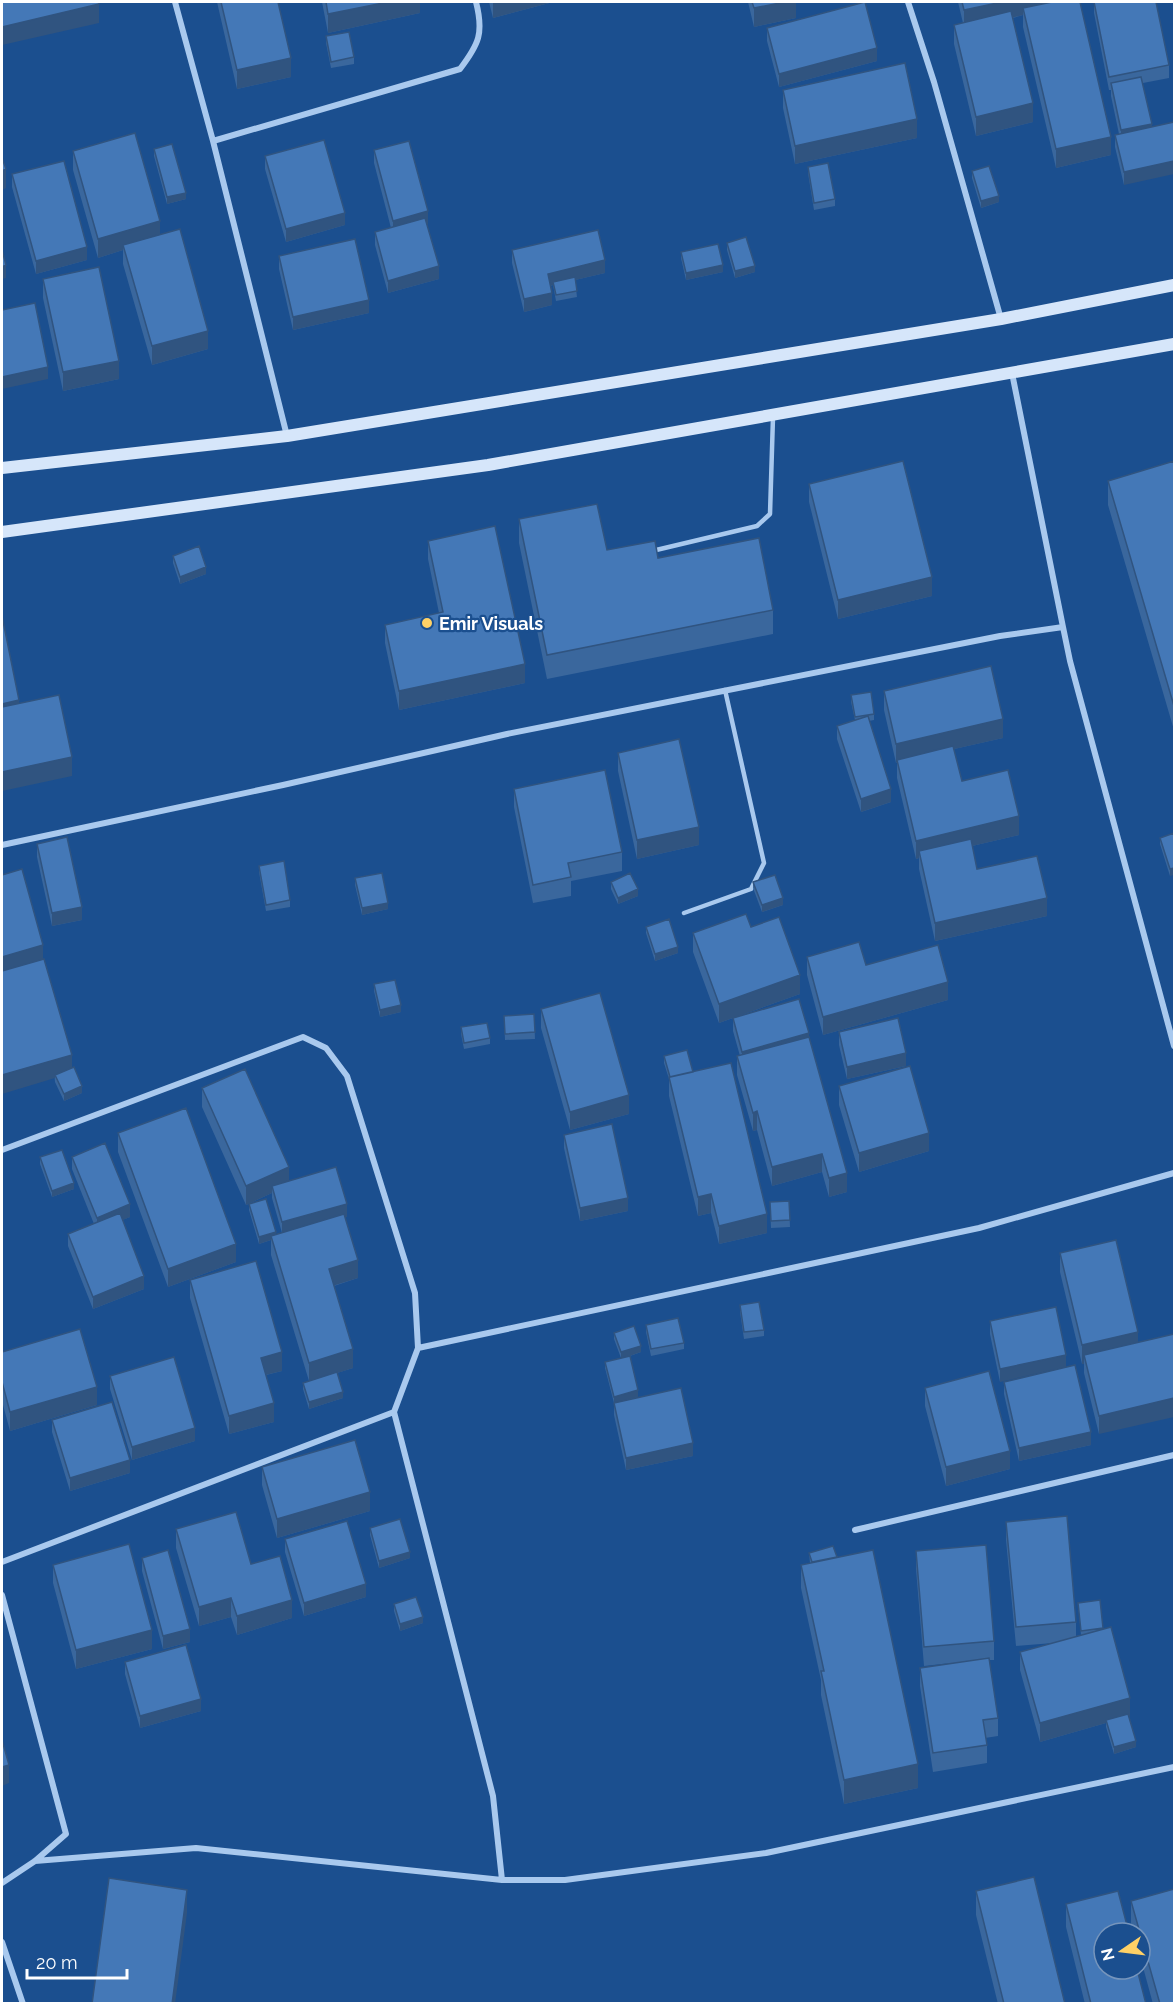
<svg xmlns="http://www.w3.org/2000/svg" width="1176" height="2005" font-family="Raleway,sans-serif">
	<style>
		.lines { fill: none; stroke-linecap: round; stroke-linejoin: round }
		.service { stroke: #a9c9ee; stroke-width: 4.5 }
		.minor { stroke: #a9c9ee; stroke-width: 6 }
		.secondary { stroke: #d6e6fa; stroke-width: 12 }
		.wall { fill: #3a679d }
		.shaded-wall { fill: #305480 }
		.building { fill: #4478b7; stroke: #305480; stroke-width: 1.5 }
		.poi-dot { fill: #ffd166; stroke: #1b4f8f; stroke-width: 2 }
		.labels { text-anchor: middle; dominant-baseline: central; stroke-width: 4.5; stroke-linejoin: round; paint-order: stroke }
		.poi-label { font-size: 18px; font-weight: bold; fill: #fff; stroke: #1b4f8f; text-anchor: start }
	</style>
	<rect width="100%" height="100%" fill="#1b4f8f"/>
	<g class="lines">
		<path class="service" d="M652,551l105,-25 13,-12 3,-97
			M684,913l67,-24 13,-26 -39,-173"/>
		<path class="minor" d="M175,2l38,139 74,295
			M908,2l26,80 67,237
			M213,141l247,-72c19,-25 24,-36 16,-67
			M1012,373l51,254
			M2,845l281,-60 224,-51 493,-98 63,-9 7,34 104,385
			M2,1150l301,-113 23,11 21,28 68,217 3,55
			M394,1412l99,384 9,84h63l201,-27 408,-86
			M855,1530l319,-75
			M2,1562l392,-150 24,-64 561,-120 195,-55
			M2,1595l64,239 -31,27 -33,22
			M35,1861l161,-13 306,32
			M2,1942l21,62"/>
		<path class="secondary" d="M2,468l285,-32 714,-117 173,-34
			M2,532l486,-67 686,-121"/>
	</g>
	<path class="wall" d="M217,2h61l13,75 -54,12z
		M322,2h98v11l-92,20z
		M489,2h64l-60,16z
		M748,2h48v16l-42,9z
		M958,2h122l31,153 -55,13 -33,-141v-12l-10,3 20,104 -57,14 -22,-92v-19l9,-2z
		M1094,2l75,63v13l-26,5 -19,102 -9,-38v-12l4,-1 -8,-38v-6h-2l-15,-77z
		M767,28l110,33 -98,26 -12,-46z
		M326,36l28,21v7l-23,4 -5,-25z
		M783,90l134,48 -122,26 -12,-56z
		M154,149l32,50 -19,5 -13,-48z
		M374,150l54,74h-1l12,55 -51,14 -13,-48v-13l16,-4 -17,-65z
		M73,151l135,198 -56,16 -29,-101v-14l-25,8 -25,-88z
		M265,156l80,69 -59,17 -21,-73z
		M808,167l27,32v7l-21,4 -6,-37z
		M972,171l27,31 -18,6 -9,-30z
		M12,174l75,86 -51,14 -24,-87z
		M727,243l28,29 -20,6 -8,-28z
		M512,250l93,23 -30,7 2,17 -21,4 -3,-16 -2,1 1,19 -28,7 -12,-49z
		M681,252l42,20 -37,8 -5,-22z
		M279,256l90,57 -76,17 -14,-61z
		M43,279l76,100 -56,12 -20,-93z
		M1174,461v269l-66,-225v-24z
		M809,484l123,112 -94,23 -29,-117z
		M519,519l88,31 51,8 115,52v24l-226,45 -28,-136z
		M428,541l97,142 -126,27 -14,-67v-18l54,-12 -11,-54z
		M173,556l33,18 -26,10 -7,-21z
		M884,691l119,47 -49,11 8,32 57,54 -47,11 5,23 70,47 -112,25 -16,-72v-11l-3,1 -19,-81v-16l-1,1 -12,-53z
		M851,695l23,19v6l-5,1 22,81 -30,10 -24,-73v-13l18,-6 -4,-18z
		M618,753l81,92 -62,14 -19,-88z
		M514,789l108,63v19l-51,10v15l-38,7 -19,-96z
		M1174,833l-4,43 -10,-32v-6z
		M37,844l45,76 -30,6 -15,-69z
		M259,866l31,34v7l-24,4 -7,-39z
		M355,878l33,31 -26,6 -7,-30z
		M611,882l27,14 -20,8 -7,-15z
		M753,882l30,23 -21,7 -9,-24z
		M646,927l32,26 -23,8 -9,-28z
		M751,927l49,67 -81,29 -26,-71v-19z
		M807,957l59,8 82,35 -125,35 -16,-60z
		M43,959l29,109 10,25 -18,8 -9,-19z
		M374,984l27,28 -21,5 -6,-26z
		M541,1009l88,105 -59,16 -29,-102z
		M534,1014l1,25 -30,1 -1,-24z
		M733,1018l76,19 38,155 -18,5 -7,-25 -50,14 -15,-56 -4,1 -16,-56v-19h3l-7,-25z
		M461,1027l29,11v6l-26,5 -3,-15z
		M839,1032l67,34 -59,13 -8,-34z
		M664,1056l29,16 74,161 -48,11 -8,-31 -13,3 -29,-120v-17l-5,-16z
		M839,1086l90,65 -70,21 -20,-67z
		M202,1088l87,93 58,36h-2l13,61 -24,8 19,82 -16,5 6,25 -34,11 -6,-20v-6l6,-2 -38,-126v-15l-12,4 -10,-34v-6l27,31 6,-2 -10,-35v-5l-26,12 -44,-98z
		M118,1133l118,129 -68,25 -50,-135z
		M564,1135l64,76 -48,10 -16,-73z
		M40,1157l34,32 -22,8 -12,-33z
		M72,1157l58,60 -8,3 22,69 -51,20 -25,-63v-12l26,-10 -22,-55z
		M789,1201l1,26 -19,1 -1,-26z
		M1116,1240l-17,194 -15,-61v-9h-2l-22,-92v-19z
		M190,1280l92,91 -16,4 8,47 -45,12 -39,-136z
		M740,1305l24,25v6l-20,3 -4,-27z
		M1056,1307l-56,75 -10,-48v-13z
		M646,1325l38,18v6l-33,7 -5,-24z
		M614,1333l27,19 -11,4 8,41 -15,4 70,55 -67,14 -12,-55v-12l-9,-35v-6l16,-4 -7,-19z
		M2,1352l95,53 -87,26 -8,-30z
		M110,1376l85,65 -63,19 -22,-71z
		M1004,1382l87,63 -72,16 -15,-67z
		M925,1388l85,81 -64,17 -21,-80z
		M52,1420l78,53 -60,18 -18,-59z
		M262,1467l108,44 -93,27 -15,-53z
		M1006,1522l70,100v14l5,-1 -3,-32 25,25 27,88 -2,1 8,30 -22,7 -8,-27v-4l-66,19 -20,-72v-18l33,-9 -37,3 -10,-106z
		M370,1528l40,30 -31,10 -9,-33z
		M176,1529l75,35 41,54 -55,17 -6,-18 -32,9 -23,-78z
		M285,1539l81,58 -62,19 -19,-64z
		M916,1551l78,90v19h-5l9,58v18l-13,2 2,7v18l-54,9 -13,-86v-18l31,-5 -27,3 -8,-97z
		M809,1553l28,4 81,231 -74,16 -23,-109v-15l-20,-92v-23l9,-2z
		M142,1558l48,84 -27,7 -21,-78z
		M53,1565l99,84 -76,20 -23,-86z
		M394,1604l29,19 -23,8 -6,-20z
		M125,1662l76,49 -61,17 -15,-54z
		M976,1891l89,113h-67l-22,-89z
		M1131,1901l43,103h-21l-13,-48v-23h-6l-3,-8z
		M1066,1904l80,100h-61l-19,-77z"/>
	<path class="shaded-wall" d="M388,2h32v11l-92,20v-19z
		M493,2h60l-60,16z
		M785,2h11v16l-42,9v-19z
		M1002,2h72l-51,6v7l-59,14v-19z
		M99,4v19l-97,22v-18z
		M877,48v13l-98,26v-13z
		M291,58v19l-54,12v-19z
		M1033,103v19l-57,14v-19z
		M917,119v19l-122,26v-18z
		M1152,124v13l-31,6v-13z
		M1111,137v18l-55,13v-19z
		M1174,161v13l-50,11v-13z
		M6,169v19l-4,2v-19z
		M186,193v6l-19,5v-7z
		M999,196v6l-18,6v-7z
		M428,211v13l-35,9v-12z
		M345,213v12l-59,17v-13z
		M160,221v19l-37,5v5l-25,8v-19z
		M87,247v13l-51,14v-13z
		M605,260v13l-51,12 -1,-3v3l-5,2v-13z
		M6,265v13l-4,1v-12z
		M723,265v7l-37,8v-7z
		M439,266v13l-51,14v-12z
		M755,266v6l-20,6v-7z
		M552,293v12l-28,7v-13z
		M369,300v13l-76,17v-13z
		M208,331v18l-56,16v-19z
		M119,361v18l-56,12v-19z
		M48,367v12l-46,10v-12z
		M206,567v7l-26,10v-7z
		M932,577v19l-94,23v-19z
		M525,664v19l-126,27v-19z
		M19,700v18l-17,4v-18z
		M1003,719v19l-106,24v-2v2l-1,1v-19z
		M72,757v19l-70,15v-19z
		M891,789v13l-30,10v-13z
		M1019,816v19l-98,23 -2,-7v7l-3,1v-18z
		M699,827v18l-62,14v-19z
		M1174,868v7l-4,1v-7z
		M638,889v7l-20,8v-6z
		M783,898v7l-21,7v-7z
		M1047,898v18l-112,25v-18z
		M388,903v6l-26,6v-7z
		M82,907v13l-30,6v-13z
		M43,945v19l-41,11v-18z
		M678,947v6l-23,8v-7z
		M800,975v19l-81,29v-19z
		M948,982v18l-125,35v-18z
		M401,1005v7l-21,5v-7z
		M809,1033v13l-67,19v-13z
		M906,1053v13l-59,13v-12z
		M72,1055v18l-17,2v3l-53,16v-19z
		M82,1086v7l-18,8v-7z
		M629,1095v19l-59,16v-18z
		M757,1111v19l-4,1v-18z
		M929,1133v18l-70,21v-19z
		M822,1154v18l-50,14v-19z
		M289,1167v19h-17v7l-26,12v-19z
		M847,1173v19l-18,5v-19z
		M74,1183v6l-22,8v-6z
		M711,1194v19l-13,3v-19z
		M628,1198v13l-48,10v-13z
		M130,1204v13l-33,14v-13z
		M347,1204v13l-65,17v-12z
		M767,1214v19l-48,11v-18z
		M276,1232v7l-5,-3v4l-12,4v-7z
		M236,1244v18l-68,25v-18z
		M358,1260v18l-29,9v-18z
		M144,1276v13l-51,20v-12z
		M1138,1332v19l-54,4v9h-2v-19z
		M641,1346v6l-20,7v-7z
		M353,1349v19l-44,14v-19z
		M282,1352v19l-21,5v-18z
		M1066,1355v12l-66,15v-13z
		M97,1387v18l-87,26v-19z
		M638,1390v7l-24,6v-6z
		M343,1392v6l-34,11v-7z
		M1174,1398v19l-75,17v-18z
		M274,1403v19l-45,12v-18z
		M195,1428v13l-63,19v-13z
		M1091,1432v13l-72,16v-13z
		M693,1443v13l-67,14v-12z
		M1010,1451v18l-64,17v-19z
		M130,1460v13l-60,18v-13z
		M370,1492v19l-93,27v-19z
		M410,1552v6l-31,10v-7z
		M366,1584v13l-62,19v-13z
		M231,1598v19l-32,9v-19z
		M292,1600v18l-55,17v-19z
		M423,1617v6l-23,8v-7z
		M190,1629v13l-27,7v-13z
		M152,1630v19l-76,20v-19z
		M1130,1698v18l-23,7 -1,-3v3l-66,19v-19z
		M201,1699v12l-61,17v-12z
		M1136,1741v6l-22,7v-7z
		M918,1764v24l-74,16v-24z
		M9,1765v18l-7,3v-19z
		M3,1831v19h-1v-18z
		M187,1890v23l-12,91h-3z"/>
	<path class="building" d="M2,2h97v2l-97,23z
		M221,2h57l13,56 -54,12z
		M326,2h62l-60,12z
		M752,2h33l-31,6z
		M865,2l12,46 -98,26 -12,-46z
		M962,2h40l-38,8z
		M1052,2h28l31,135 -55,12 -33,-141z
		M1094,2h62l13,63 -60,12z
		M1011,11l22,92 -57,14 -22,-92z
		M349,32l5,25 -23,5 -5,-26z
		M905,63l12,56 -122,27 -12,-56z
		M1141,77l11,47 -31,6 -10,-47z
		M1174,122v39l-50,11 -9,-37z
		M135,133l25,88 -62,18 -25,-88z
		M324,140l21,73 -59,16 -21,-73z
		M409,141l19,70 -35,10 -19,-71z
		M172,144l14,49 -19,4 -13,-48z
		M2,158l4,11 -4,2z
		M64,161l23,86 -51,14 -24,-87z
		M828,163l7,36 -21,4 -6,-36z
		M989,166l10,30 -18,5 -9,-30z
		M425,218l14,48 -51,15 -13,-49z
		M180,229l28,102 -56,15 -29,-101z
		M598,230l7,30 -57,14 4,19 -28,6 -12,-49z
		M746,237l9,29 -20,5 -8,-28z
		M355,239l14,61 -76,17 -14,-61z
		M718,244l5,21 -37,8 -5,-21z
		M2,250l4,15 -4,2z
		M99,267l20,94 -56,11 -20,-93z
		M575,277l2,14 -21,4 -3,-13z
		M35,303l13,64 -46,10v-67z
		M903,461l29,116 -94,23 -29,-116z
		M1174,461v245l-66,-225z
		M597,504l10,46 48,-9 3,17 101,-20 14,72 -226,45 -28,-136z
		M495,526l30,138 -126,27 -14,-66 58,-13 -15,-71z
		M199,546l7,21 -26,10 -7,-21z
		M2,616l17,84 -17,4z
		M991,666l12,53 -107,25 -12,-53z
		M871,692l3,22 -19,3 -4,-22z
		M59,695l13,62 -70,15v-65z
		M868,716l23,73 -30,10 -24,-73z
		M679,739l20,88 -62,13 -19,-87z
		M953,746l9,35 46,-11 11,46 -103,25 -19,-81z
		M605,770l17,82 -54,11 3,14 -38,8 -19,-96z
		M1174,833v35l-4,1 -10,-31z
		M67,837l15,70 -30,6 -15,-69z
		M971,839l6,30 60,-13 10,42 -112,25 -16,-72z
		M284,861l6,39 -24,5 -7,-39z
		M22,869l21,76 -41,12v-82z
		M382,873l6,30 -26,5 -7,-30z
		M630,873l8,16 -20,9 -7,-16z
		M775,875l8,23 -21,7 -9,-23z
		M746,914l5,13 28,-10 21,58 -81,29 -26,-71z
		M669,919l9,28 -23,7 -9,-27z
		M859,942l7,23 72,-20 10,37 -125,35 -16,-60z
		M44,959l28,96 -70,20v-104z
		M395,980l6,25 -21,5 -6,-26z
		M600,993l29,102 -59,17 -29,-103z
		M799,999l10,34 -67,19 -9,-34z
		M534,1014l1,18 -30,2 -1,-18z
		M898,1018l8,35 -59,14 -8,-35z
		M487,1023l3,15 -26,5 -3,-16z
		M809,1037l38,136 -18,5 -7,-24 -50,13 -15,-56 -4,2 -16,-57z
		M687,1050l6,22 -23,5 -6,-21z
		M731,1063l36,151 -48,12 -8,-32 -13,3 -29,-120z
		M910,1066l19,67 -70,20 -20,-67z
		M74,1067l8,19 -18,8 -9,-19z
		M245,1069l44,98 -43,19 -44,-98z
		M186,1108l50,136 -68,25 -50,-136z
		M612,1124l16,74 -48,10 -16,-73z
		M105,1143l25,61 -33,14 -25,-61z
		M62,1150l12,33 -22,8 -12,-34z
		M336,1167l11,37 -65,18 -10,-36z
		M266,1199l10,33 -17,5 -10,-33z
		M789,1201l1,19 -19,1 -1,-19z
		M120,1213l24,63 -51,21 -25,-63z
		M344,1214l14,46 -29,9 24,80 -44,14 -38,-127z
		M1116,1240l22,92 -56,13 -22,-92z
		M256,1261l26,91 -21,6 13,45 -45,13 -39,-136z
		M759,1302l5,28 -20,2 -4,-27z
		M1056,1307l10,48 -66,14 -10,-48z
		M678,1318l6,25 -33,6 -5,-24z
		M634,1326l7,20 -20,6 -7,-19z
		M80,1329l17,58 -87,25 -8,-30v-30z
		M1174,1334v64l-75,18 -15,-61z
		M630,1356l8,34 -24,7 -9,-35z
		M174,1357l21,71 -63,19 -22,-71z
		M1075,1365l16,67 -72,16 -15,-66z
		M989,1371l21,80 -64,16 -21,-79z
		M337,1372l6,20 -34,10 -6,-19z
		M681,1388l12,55 -67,15 -12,-55z
		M112,1402l18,58 -60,18 -18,-58z
		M355,1440l15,52 -93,27 -15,-52z
		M236,1512l15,52 29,-8 12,44 -55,16 -6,-18 -32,9 -23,-78z
		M1067,1516l9,106 -60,5 -10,-105z
		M400,1519l10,33 -31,9 -9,-33z
		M347,1521l19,63 -62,19 -19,-64z
		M129,1544l23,86 -76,20 -23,-85z
		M986,1545l8,96 -70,6 -8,-96z
		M833,1546l4,11 -25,5 -3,-9z
		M168,1550l22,79 -27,7 -21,-78z
		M873,1550l45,214 -74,16 -23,-109h3l-23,-106z
		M416,1597l7,20 -23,7 -6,-20z
		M1100,1600l3,28 -22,3 -3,-28z
		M1111,1627l19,71 -90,25 -20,-71z
		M186,1645l15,54 -61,17 -15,-54z
		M989,1658l9,60 -15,2 4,25 -54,8 -13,-85z
		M1128,1714l8,27 -22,6 -8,-27z
		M2,1740l7,25 -7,2z
		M1034,1877l31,127h-61l-28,-113z
		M109,1878l78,12 -15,114h-80z
		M1174,1889v115h-14l-29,-103z
		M1118,1891l11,42h-25v36h33l9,35h-55l-25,-100z"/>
	<circle class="poi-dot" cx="427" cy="623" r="6"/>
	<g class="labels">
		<g class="poi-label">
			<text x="439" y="623">Emir Visuals</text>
		</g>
	</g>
	<rect width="1176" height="2005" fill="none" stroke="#ffffff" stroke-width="6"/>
	<g transform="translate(1122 1951) rotate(256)"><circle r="28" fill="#1b4f8f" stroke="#7695bc" stroke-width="1.5"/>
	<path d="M0-4.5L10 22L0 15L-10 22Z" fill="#ffd166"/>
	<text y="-9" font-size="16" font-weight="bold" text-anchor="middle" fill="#ffffff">N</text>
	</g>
	<path d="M27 1969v9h100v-9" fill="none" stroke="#ffffff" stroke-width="3"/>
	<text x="36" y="1969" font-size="18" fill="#ffffff" stroke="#1b4f8f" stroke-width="4.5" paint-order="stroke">20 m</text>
</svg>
